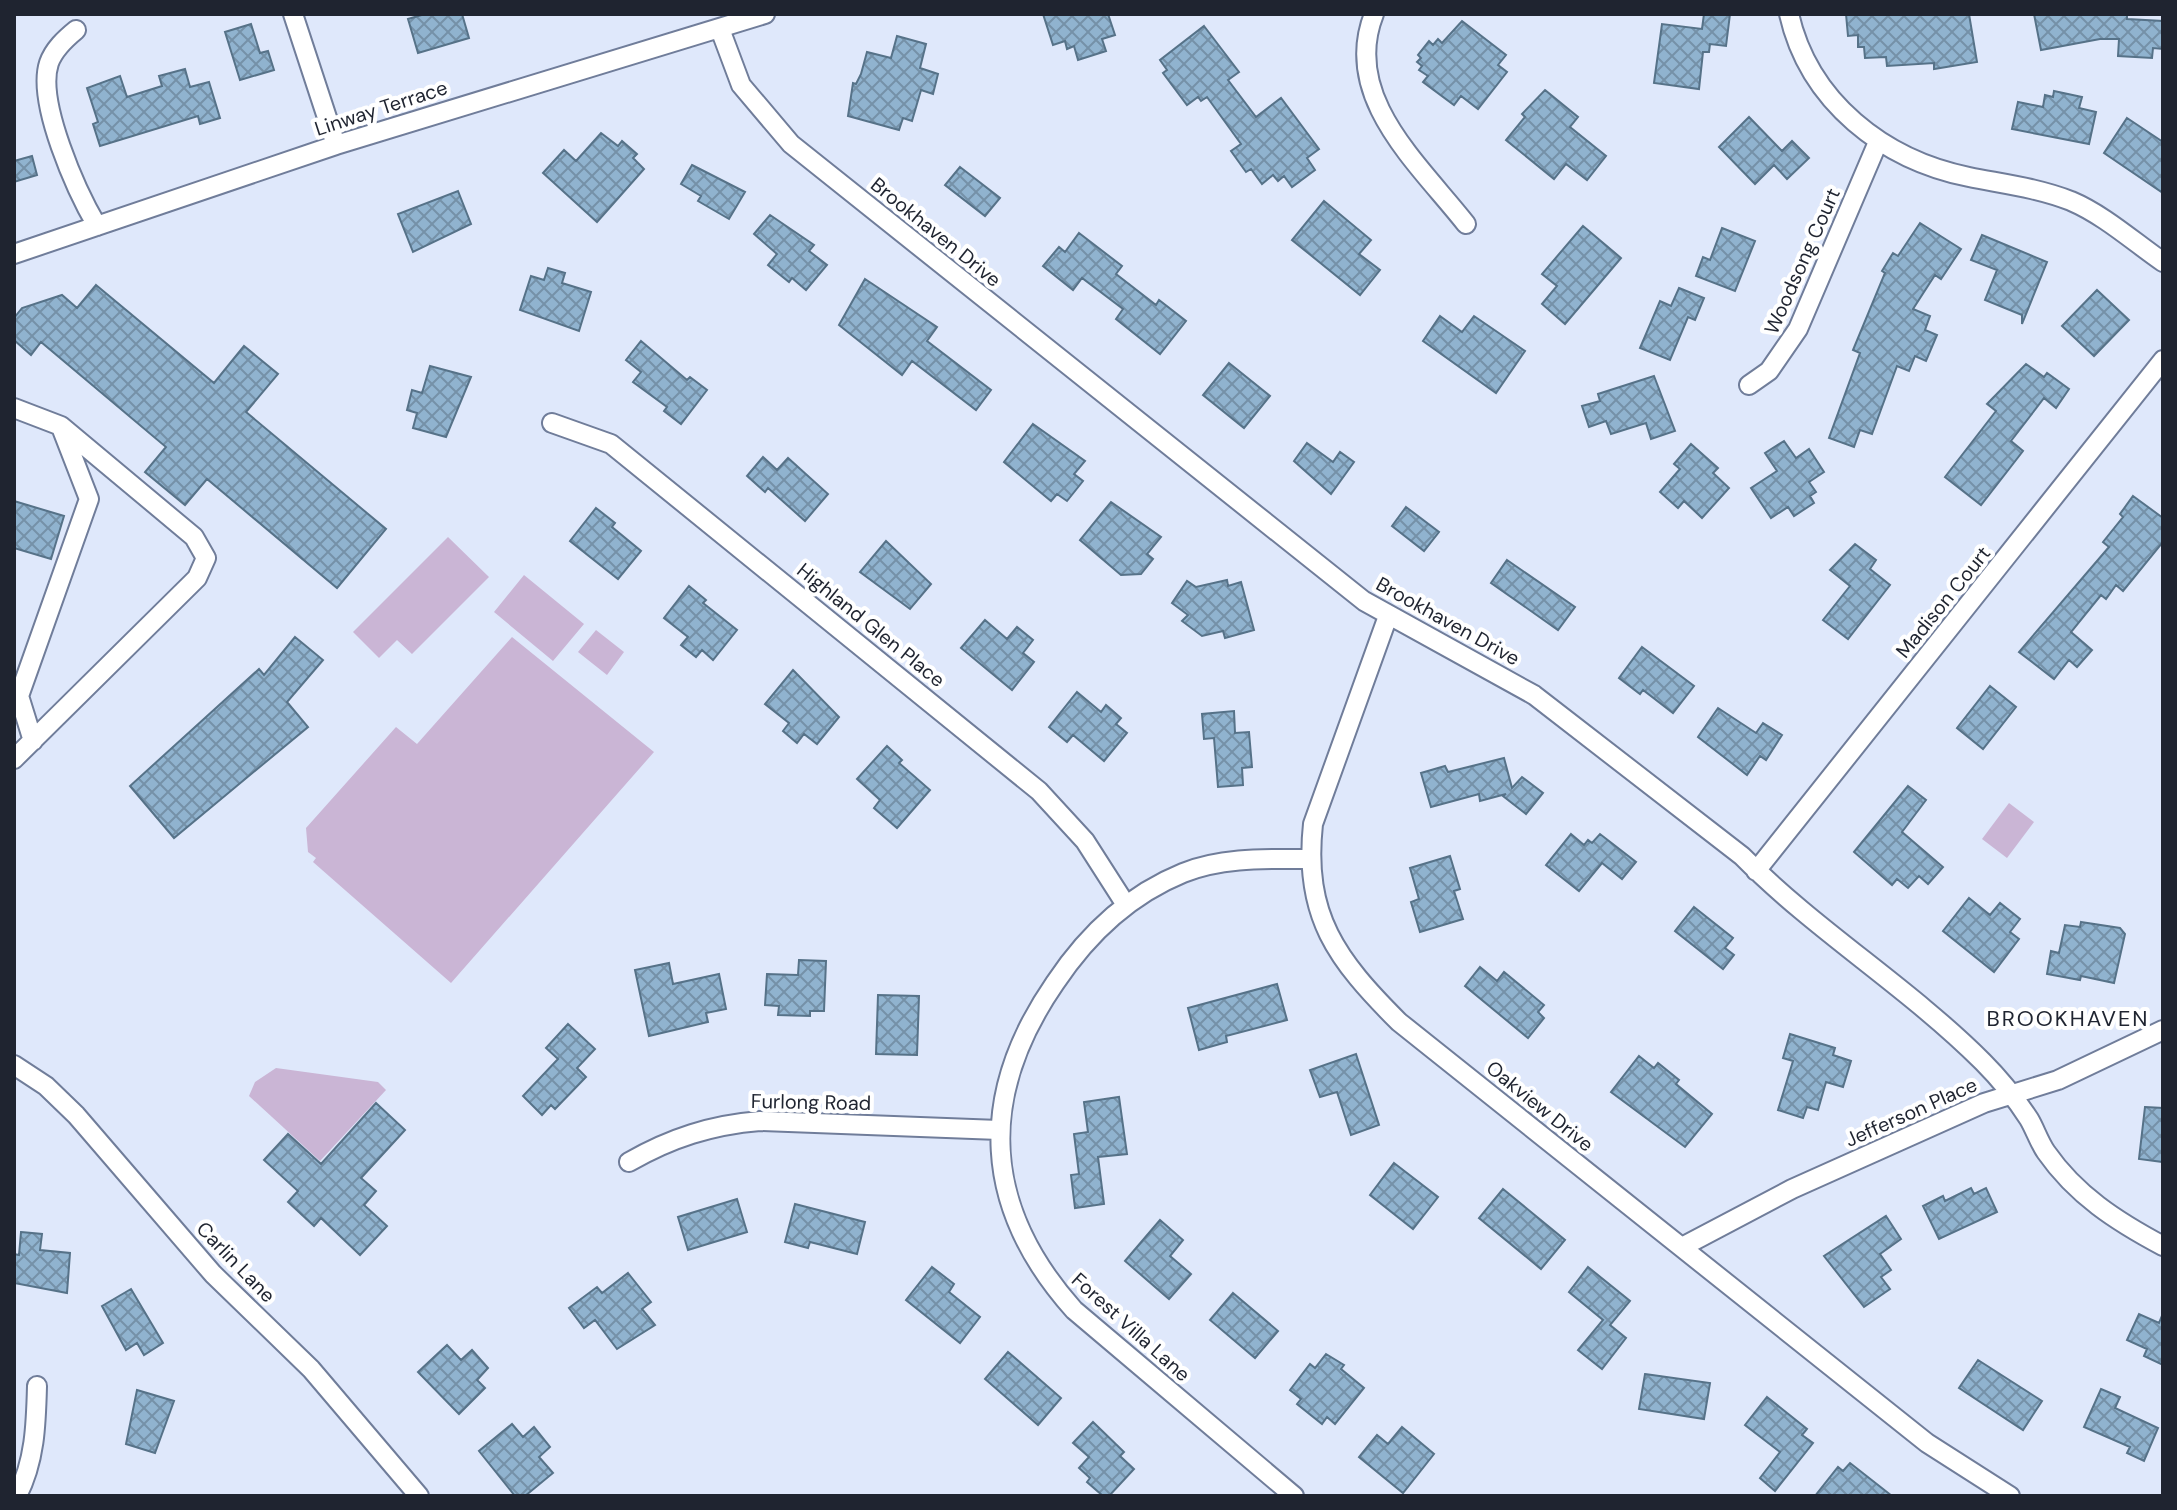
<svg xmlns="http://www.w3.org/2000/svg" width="2177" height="1510" font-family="'DM Sans',sans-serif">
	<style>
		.green { fill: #cab5d5 }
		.building { fill: url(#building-cross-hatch); stroke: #567288; stroke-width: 2 }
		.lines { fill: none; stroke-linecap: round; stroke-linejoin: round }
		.street-casing { stroke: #707d9a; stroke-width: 22 }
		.street { stroke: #fff; stroke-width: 18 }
		.labels { text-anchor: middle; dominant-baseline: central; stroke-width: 8; stroke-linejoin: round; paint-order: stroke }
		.street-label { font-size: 20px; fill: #1f2430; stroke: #fff }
		.neighbourhood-label { font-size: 22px; letter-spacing: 2px; fill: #1f2430; stroke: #fff }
	</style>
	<defs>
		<pattern id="building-cross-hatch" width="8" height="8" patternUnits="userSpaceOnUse" patternTransform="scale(2)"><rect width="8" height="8" fill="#90b3cf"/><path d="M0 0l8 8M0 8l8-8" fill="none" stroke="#7591a8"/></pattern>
	</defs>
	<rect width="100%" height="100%" fill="#dfe8fb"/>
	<path class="green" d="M448,537l41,40 -77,77 -15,-14 -18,18 -26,-26z
		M524,575l60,49 -31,37 -59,-49z
		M596,630l28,22 -17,23 -29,-23z
		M512,637l142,115 -203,231 -138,-121 3,-4 -8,-6 -2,-24 90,-101 21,17z
		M2009,803l25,19 -27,36 -25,-19z
		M276,1068l102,14 8,8 -66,71 -71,-65 6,-14z"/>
	<path class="building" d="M425,14h37l7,24 -51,15 -10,-34z
		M1043,14h65l7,21 -13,4 4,12 -28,9 -4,-14 -7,3 -2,-8 -12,4z
		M1704,14h26l-4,32 -16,-2 -1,8h-6l-4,37 -45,-6 8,-59 40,5z
		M1846,14h123l8,48 -43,7v-6l-47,3 -1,-9 -21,1 -1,-11h-6v-12l-10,1z
		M2034,14h93v5l36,2v28l-10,-1 -1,10 -34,-2 1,-17h-19l-59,11z
		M1462,21l44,34 -8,10 9,7 -29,37 -17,-13 -7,9 -31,-23 5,-6 -9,-6 3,-4 -5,-4 4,-4 -3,-3 11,-14 4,4 5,-6 4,4z
		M251,24l9,29 8,-2 6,19 -34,10 -15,-48z
		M1204,26l35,46 -11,8 28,37 25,-19 38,51 -12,9 8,12 -23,17 -8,-11 -6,5 -5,-6 -11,9 -11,-15 -5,3 -15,-21 10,-7 -34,-47 -6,4 -3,-4 -11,8 -24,-32 4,-3 -7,-10z
		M897,36l29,8 -6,24 18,6 -5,20 -12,-4 -9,31 -9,-3 -4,12 -51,-14 5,-33 3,1 5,-10 6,-22 24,6z
		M185,69l5,18 19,-5 11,36 -20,6 -2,-8 -98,30 -7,-22 5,-2 -11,-34 33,-12 7,21 35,-11 -3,-10z
		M1545,90l33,27 -8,10 36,29 -19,24 -21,-16 -12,15 -48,-39 19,-23 -3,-3z
		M2054,91l28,6 -3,11 17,4 -7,32 -77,-15 6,-27 25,5 2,-12 8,2z
		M1749,117l33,34 10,-10 17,17 -22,21 -13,-14 -19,19 -36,-37z
		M2127,118l36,24v51l-59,-40z
		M601,133l17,13 4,-5 15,13 -4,4 11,11 -47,53 -54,-49 21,-23 12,11z
		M32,156l5,19 -23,7v-21z
		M692,165l53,27 -16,27 -31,-18 3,-5 -20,-12z
		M960,167l40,31 -15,18 -40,-31z
		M458,191l13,33 -58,28 -15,-38z
		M1324,201l47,39 -12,14 21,16 -20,25 -68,-55z
		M770,215l44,30 -5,6 18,14 -21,25 -14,-12 -3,4 -21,-17 9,-11 -23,-20z
		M1920,223l41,26 -20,30 -6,-4 -22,34 17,7 -5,14 12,5 -11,26 -11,-5 -6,15 -12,-5 -25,68 -12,-4 -6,17 -25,-9 31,-85 -7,-3 32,-77 -3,-2 11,-18 5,3z
		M1583,226l38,32 -56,66 -23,-20 15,-18 -15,-12z
		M1722,228l33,13 -20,50 -39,-15 7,-19 7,3z
		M1079,233l43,33 -6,8 40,31 3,-5 27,21 -26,33 -44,-35 7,-10 -41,-31 -9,12 -30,-24 16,-19 6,5z
		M1982,235l65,27 -25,62v-9l-37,-15 12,-30 -26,-10z
		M548,268l17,5 -3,10 29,9 -12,39 -59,-21 11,-34 13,4z
		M865,279l72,48 -10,14 64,49 -15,20 -64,-49 -10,14 -63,-50z
		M96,285l118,98 30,-37 34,28 -32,38 140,117 -49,59 -130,-109 -22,26 -40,-33 21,-25 -125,-105 -10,13 -17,-15v-22l8,-10 40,-13 15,13z
		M1679,288l25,10 -9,22 -7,-3 -18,43 -30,-12 20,-47 11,5z
		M2097,290l32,30 -35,36 -32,-30z
		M1440,316l22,16 12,-16 51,35 -29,42 -73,-52z
		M641,341l46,39 3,-3 17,13 -26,34 -17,-13 3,-4 -34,-25 8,-10 -15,-12z
		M1229,363l41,33 -26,32 -41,-33z
		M2026,364l18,13 3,-4 22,16 -13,19 -12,-10 -33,43 12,10 -42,54 -36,-28 51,-66 -9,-7z
		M430,366l41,11 -25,60 -33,-9 4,-15 -10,-3 5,-20 10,3z
		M1654,376l21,55 -24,8 -5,-16 -35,11 -5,-13 -17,6 -7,-21 18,-5 -2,-7z
		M1033,424l52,37 -11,13 9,7 -16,20 -10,-7 -6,7 -47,-39z
		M1784,441l12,17 13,-9 15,23 -15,10 7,10 -6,4 4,7 -20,13 -6,-9 -17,11 -20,-30 26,-17 -12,-18z
		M1307,443l26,19 7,-10 14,10 -23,32 -37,-33z
		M1691,444l27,24 -5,5 16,15 -27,30 -18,-17 -6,7 -18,-16 20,-23 -6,-5z
		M763,457l14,13 11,-12 40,36 -23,27 -37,-33 -3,4 -18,-16z
		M2133,496l30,22v24l-40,49 -7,-6 -10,14 -5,-4 -30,37 21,18 -15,17 -8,-7 -15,19 -35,-27 90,-105 -6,-5 20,-25 -3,-3z
		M14,501l50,15 -13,43 -37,-11z
		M1111,502l50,35 -14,17 6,5 -12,15 -20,1 -41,-35z
		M1406,507l33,25 -15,19 -32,-25z
		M596,508l19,15 -3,4 29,24 -23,28 -48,-38z
		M886,541l45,43 -21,25 -50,-37z
		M1855,544l21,16 -6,9 20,16 -42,54 -25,-19 27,-34 -20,-16z
		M1507,560l68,47 -17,23 -67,-47z
		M1227,580l1,6 13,-4 13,48 -29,8 -2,-7 -21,5 -20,-15 6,-6 -16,-12 15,-22 9,6z
		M689,586l17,14 -3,3 34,27 -24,30 -11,-10 -6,7 -15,-12 7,-8 -24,-19z
		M985,620l22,19 10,-12 16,13 -10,13 11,9 -22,28 -51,-42z
		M295,637l28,23 -36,42 21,25 -134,111 -44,-52 129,-117 5,6z
		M1642,647l52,39 -21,27 -30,-23 -3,4 -21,-16z
		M793,670l46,47 -22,27 -13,-10 -7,9 -14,-12 6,-8 -24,-19z
		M1990,686l26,21 -33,42 -26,-21z
		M1077,692l24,20 5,-7 15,13 -5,6 11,9 -23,28 -31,-26 -6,7 -18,-15z
		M1718,708l38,25 7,-10 19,12 -16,25 -6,-4 -13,19 -49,-38z
		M1234,711l1,22 14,-1 3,35 -10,1 1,17 -25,2 -4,-49 -10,1 -2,-25z
		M887,746l15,14 -3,3 31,27 -33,38 -23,-20 6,-8 -23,-21z
		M1504,758l8,30 10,-11 21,16 -17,21 -23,-18 3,-2 -26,7 -1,-7 -48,13 -10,-34 24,-7 3,6z
		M1908,786l18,14 -24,32 41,35 -15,17 -9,-8 -11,12 -11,-9 -5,6 -38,-33z
		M1571,834l13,11 4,-5 4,3 8,-9 36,28 -14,17 -20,-16 -23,28 -33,-26z
		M1450,856l10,33 -6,2 9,28 -43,13 -9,-30 8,-3 -9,-31z
		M1969,898l21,17 10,-12 20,16 -10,13 9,7 -25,33 -51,-41z
		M1694,907l39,31 -8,10 9,7 -11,14 -48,-38z
		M2081,922l39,6 5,6 -11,49 -33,-7 -1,4 -33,-6 4,-23 8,2 6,-28 15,2z
		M799,960l27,1 -2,50h-14v5l-32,-1 1,-9 -14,-1 2,-31 31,1z
		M669,963l4,21 46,-10 7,35 -20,4 2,9 -59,14 -14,-66z
		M1480,967l17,14 7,-9 40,33 -6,7 6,6 -16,20 -63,-52z
		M1277,984l10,36 -61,16 1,6 -28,8 -11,-42z
		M878,995l41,1 -2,59 -41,-1z
		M568,1024l27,25 -18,19 9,9 -31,32 -4,-4 -9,10 -19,-19 35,-37 -12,-11z
		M1790,1034l45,14 -2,7 18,6 -8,26 -17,-5 -8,28 -11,-3 -4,11 -25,-8 15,-49 -10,-3z
		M1356,1054l23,71 -28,10 -14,-43 -17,5 -10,-27z
		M1639,1056l15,12 4,-5 21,17 -3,4 36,30 -27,33 -74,-55z
		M1119,1097l8,57 -29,3 6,47 -29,4 -4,-33 8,-1 -5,-40 14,-2 -4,-30z
		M376,1103l29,27 -44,48 15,13 -12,14 23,21 -27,29 -39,-37 -7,8 -26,-24 10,-11 -34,-31 24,-26 33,30z
		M2145,1107l18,1v54l-24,-3z
		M1394,1163l44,34 -25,32 -43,-34z
		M1971,1188l3,6 12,-6 11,24 -58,27 -16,-33 20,-10 2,5z
		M1503,1189l62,51 -24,29 -62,-51z
		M737,1199l10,33 -59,18 -10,-33z
		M795,1204l70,18 -8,32 -47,-12 -2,6 -23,-6z
		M1886,1216l15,23 -21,15 11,16 -10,7 9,12 -26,18 -40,-51z
		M1160,1220l23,20 -13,16 21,18 -22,25 -44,-38z
		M21,1232l21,2 -2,16 30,3 -3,40 -53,-10v-29l5,1z
		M932,1267l22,17 -5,8 31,25 -20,26 -54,-43z
		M1588,1267l42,34 -20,24 16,13 -24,31 -24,-19 25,-30 -34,-28z
		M628,1273l23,29 -9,7 13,16 -38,24 -22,-29 -11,8 -15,-20 28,-21 5,6z
		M131,1289l32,54 -19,12 -7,-12 -11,7 -24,-44z
		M1233,1293l45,38 -23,27 -45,-38z
		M2163,1313v52l-19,-9 3,-7 -20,-9 12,-26 20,9z
		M447,1345l14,15 11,-10 16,18 -11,12 8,8 -26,26 -41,-42z
		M1008,1352l53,46 -23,27 -53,-46z
		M1326,1354l18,11 -3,4 23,19 -29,36 -8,-7 -5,7 -25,-20 4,-5 -11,-9 20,-26 5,4z
		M1978,1360l64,41 -19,29 -64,-42z
		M1645,1374l65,9 -6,36 -65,-10z
		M2101,1389l19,8 -5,11 43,20 -14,33 -17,-8 3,-6 -46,-20z
		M137,1390l37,11 -19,52 -29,-9z
		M1767,1397l40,32 -5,6 11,8 -38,48 -15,-13 20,-26 -35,-27z
		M1093,1422l31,30 -4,4 14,13 -25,27h-6l-16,-14 3,-4 -11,-10 10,-11 -16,-14z
		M512,1424l11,13 11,-10 16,20 -11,10 14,16 -28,23h-10l-36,-45z
		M1402,1427l32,27 -31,39 -44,-36 18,-22 11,9z
		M1850,1463l42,33h-77l23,-29 5,4z"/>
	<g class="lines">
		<defs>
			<path id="street" d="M293,14l43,131
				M1374,14c-33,83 45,150 92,210
				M1789,14c20,88 95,146 180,163 35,7 69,11 102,24 33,14 63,41 92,61
				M720,29l21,56 50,59 573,457 170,94 208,161c74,75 166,131 241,206 17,17 33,37 46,57 6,10 10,23 17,33 30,43 70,69 117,94
				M76,30c-11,9 -22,19 -27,33 -13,39 28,129 48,163
				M14,254l322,-109 429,-131
				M1749,385l20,-14 29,-42 80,-187
				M14,408l47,18 133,111 12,21 -9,20 -183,181
				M552,423l59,21 428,347 46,50 41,64
				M1388,616l-75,208c-10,92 24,136 86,198l528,421 83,53
				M33,741l-14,-45 70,-197 -28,-72
				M1756,871l407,-511
				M14,1065l32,21 30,29 137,159 98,95 108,127
				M629,1162c42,-24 82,-37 131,-41l239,9
				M1682,1247l110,-58 192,-86 74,-23 105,-50
				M17,1496c18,-35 19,-71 20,-110
				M1294,1496l-220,-186c-92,-103 -97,-214 -19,-327 32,-48 74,-88 128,-110 39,-16 85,-14 126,-14"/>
		</defs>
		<use href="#street" class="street-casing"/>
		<use href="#street" class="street"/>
	</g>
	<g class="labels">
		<g class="street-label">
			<text transform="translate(381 108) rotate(-18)">Linway Terrace</text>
			<text transform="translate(936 232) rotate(39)">Brookhaven Drive</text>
			<text transform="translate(1802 261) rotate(-66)">Woodsong Court</text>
			<text transform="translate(1943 602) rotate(-51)">Madison Court</text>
			<text transform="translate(1448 621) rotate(29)">Brookhaven Drive</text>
			<text transform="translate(871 625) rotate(39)">Highland Glen Place</text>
			<text transform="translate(811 1102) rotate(1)">Furlong Road</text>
			<text transform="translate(1540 1106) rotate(39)">Oakview Drive</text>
			<text transform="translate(1911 1112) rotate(-24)">Jefferson Place</text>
			<text transform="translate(236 1262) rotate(46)">Carlin Lane</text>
			<text transform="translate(1131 1327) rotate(42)">Forest Villa Lane</text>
		</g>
		<g class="neighbourhood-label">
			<text x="2068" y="1018">BROOKHAVEN</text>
		</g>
	</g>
	<rect width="2177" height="1510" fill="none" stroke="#1f2430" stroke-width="32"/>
</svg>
